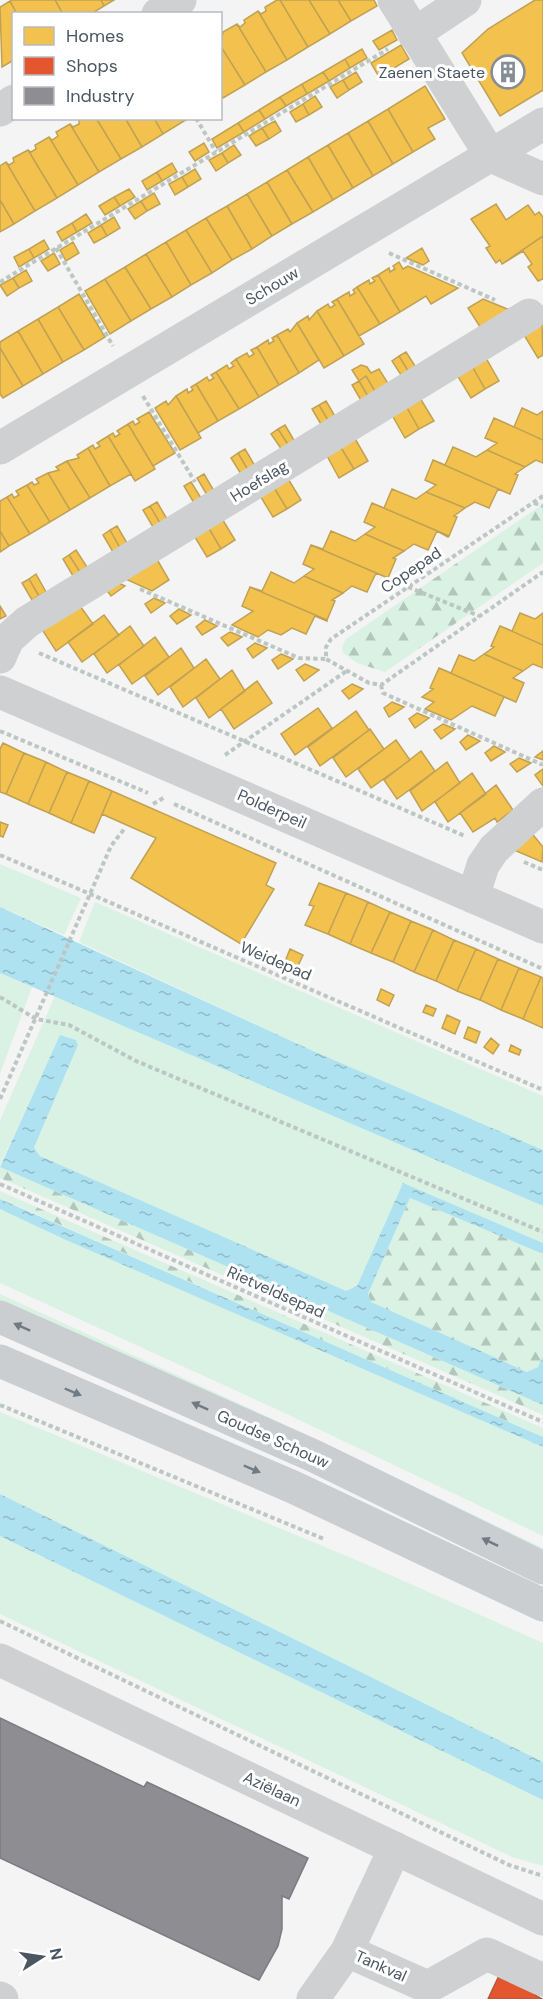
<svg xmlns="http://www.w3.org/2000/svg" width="543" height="1999" font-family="'DM Sans',sans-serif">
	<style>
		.grass { fill: #d9f2e3 }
		.forest { fill: url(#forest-firs) }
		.water { fill: url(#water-ripples) }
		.homes { fill: #f2c14e; stroke: #c0a154; stroke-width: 1.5 }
		.shops { fill: #e4572e; stroke: #b6573d; stroke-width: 1.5 }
		.industry { fill: #8d8d92; stroke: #797c83; stroke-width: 1.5 }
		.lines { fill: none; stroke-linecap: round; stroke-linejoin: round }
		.path { stroke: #bcc7c4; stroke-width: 4; stroke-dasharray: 4.5 3; stroke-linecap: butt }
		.minor { stroke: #ced0d2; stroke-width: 33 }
		.major { stroke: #caced1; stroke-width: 33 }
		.oneway { fill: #707a83 }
		.labels { text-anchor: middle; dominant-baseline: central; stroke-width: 6; stroke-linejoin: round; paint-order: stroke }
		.poi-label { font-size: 16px; fill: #4a5661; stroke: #fff; text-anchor: end }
		.street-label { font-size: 16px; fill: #4a5661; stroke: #fff }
	</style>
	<defs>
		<pattern id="forest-firs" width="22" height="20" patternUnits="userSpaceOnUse" patternTransform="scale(1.5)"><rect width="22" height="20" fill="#d9f2e3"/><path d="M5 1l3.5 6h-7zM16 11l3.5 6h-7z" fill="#b2c7bb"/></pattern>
		<pattern id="water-ripples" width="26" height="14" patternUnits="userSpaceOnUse" patternTransform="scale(1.5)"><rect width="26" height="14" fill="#aee2f0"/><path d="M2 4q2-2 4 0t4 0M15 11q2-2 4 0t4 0" fill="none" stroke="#90bac6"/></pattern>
	</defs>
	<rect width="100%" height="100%" fill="#f4f4f4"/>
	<path class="grass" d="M0,864l81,34 -17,37 -64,-28z
		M95,902l448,194v54l-230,-99 -234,-109z
		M0,973l32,14 -32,87z
		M55,996l488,210v37l-140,-60 -46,103 -11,6 -306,-136 -6,-7 44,-104 -2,-5 -16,-4 -60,129v-45z
		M0,1191l25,11 -3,6 -22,-9z
		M0,1209l543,238v89l-267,-127 -276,-126z
		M0,1294l275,126 268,128v8l-543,-252z
		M0,1412l361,150 182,81v119l-543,-268z
		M0,1536l543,264v66l-31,-9 -512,-243z"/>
	<path class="forest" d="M543,504v59l-158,109 -28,-9 -14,-10 -1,-6 4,-8z
		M0,1167l543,238v10l-543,-237z
		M410,1198l133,56v102l-5,11 -11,5 -157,-70 -2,-8z
		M25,1202l518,226v9l-521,-229z"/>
	<path class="water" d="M0,907l313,144 230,99v56l-543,-233z
		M60,1035l16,5 2,5 -44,103 6,8 306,135 11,-5 46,-103 140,60v11l-133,-56 -42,96 3,8 156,70 11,-5 5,-11v49l-543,-238z
		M0,1199l543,238v10l-477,-207 -66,-31z
		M0,1494l543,268v38l-543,-264z"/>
	<path class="homes" d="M12,0h43l8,14h-46l-7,-13z
		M55,0h46l3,6 -13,8h-28z
		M101,0h13l-10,6z
		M277,0h3l28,47 -21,13 -29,-49 3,3 5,-3 -1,-4z
		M280,0h29l21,34 -22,13z
		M309,0h29l13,21 -21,13z
		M338,0h36l3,6 -26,15z
		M535,0h8v90l-43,26 -38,-63 26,-24z
		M10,1l7,13h-3v46l-12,7 -2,-60z
		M258,11l29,49 -21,12 -29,-48 3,3 5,-4 -1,-3z
		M237,24l29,48 -21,13 -25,-40 3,-13z
		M392,30l5,10 -18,10 -6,-9z
		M220,45l25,40 -22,13 -3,-4z
		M401,45l8,14 -30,18 -8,-14z
		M362,49l5,9 -17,10 -5,-9z
		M345,59l5,9 -21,13 -6,-9z
		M323,72l6,9 -22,13 -5,-10z
		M356,72l6,10 -13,8 -6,-10z
		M343,80l6,10 -12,8 -7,-11z
		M302,84l5,10 -21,12 -6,-9z
		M425,86l20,33 -17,9 7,11 -22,13 -25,-43z
		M315,96l7,11 -13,8 -6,-11z
		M280,97l6,9 -21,13 -6,-9z
		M303,104l6,11 -13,7 -6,-10z
		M388,109l25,43 -20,12 -25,-43z
		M259,110l6,9 -21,13 -6,-9z
		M96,118l25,41 -22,13 -29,-48 3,3 6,-3v-6z
		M96,118h29l17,29 -21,12z
		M125,118h29l9,16 -21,13z
		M154,118h35l-26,16z
		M275,121l6,10 -12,8 -7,-11z
		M368,121l25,43 -20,12 -25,-43z
		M238,123l6,9 -27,16 -5,-9z
		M70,124l29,48 -21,13 -29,-48 3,3 6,-4 -2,-4z
		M262,128l7,11 -13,7 -7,-10z
		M348,133l25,43 -20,12 -25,-43z
		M49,137l29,48 -21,13 -29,-48 3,2 5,-3 -1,-4z
		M204,143l5,9 -14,9 -6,-9z
		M234,145l7,10 -13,8 -6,-10z
		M328,145l25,43 -20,12 -25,-43z
		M28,150l29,48 -22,13 -29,-49 3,3 5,-3 -1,-4z
		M222,153l6,10 -12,8 -7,-11z
		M308,157l25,43 -20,12 -26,-42z
		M6,162l29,49 -21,13 -14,-24v-34z
		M172,163l5,9 -15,9 -5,-9z
		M195,169l6,10 -13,8 -6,-10z
		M287,170l26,42 -21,12 -25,-42z
		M157,172l5,9 -15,9 -5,-9z
		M182,177l6,10 -13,8 -6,-11z
		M267,182l25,42 -20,12 -25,-42z
		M129,189l6,8 -15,9 -6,-9z
		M154,193l6,11 -13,7 -6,-10z
		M247,194l25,42 -20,13 -25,-43z
		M114,197l6,9 -15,9 -6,-9z
		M0,200l14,24 -14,8z
		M141,201l6,10 -12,8 -7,-10z
		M496,204l10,16 22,-15 7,10 4,-3 4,5v19l-41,28 -2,-4 -4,3 -10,-15 4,-2 -19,-27z
		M227,206l25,43 -20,11 -26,-42z
		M86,214l6,9 -15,9 -5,-9z
		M114,217l6,11 -13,8 -6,-11z
		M206,218l26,42 -20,13 -26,-43z
		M72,223l5,9 -15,9 -5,-9z
		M101,225l6,11 -13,7 -6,-10z
		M186,230l26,43 -21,12 -25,-43z
		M543,236v43l-5,2 -10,-14 4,-3 -9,-13 -21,13z
		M44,240l5,9 -15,9 -5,-9z
		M73,242l6,11 -13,8 -6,-11z
		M166,242l25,43 -19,12 -26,-43z
		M422,248l7,13 -6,4 -17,-7z
		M29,249l5,9 -15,9 -5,-10z
		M54,253l6,11 -12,7 -7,-10z
		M146,254l26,43 -21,12 -26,-42z
		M399,262l4,7 5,-3 50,22 -27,16 -5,-8 -26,16 -22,-37 11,-7 1,4 5,-3 -2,-3z
		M125,267l26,42 -20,12 -26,-42z
		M26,270l6,11 -13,7 -6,-10z
		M378,275l22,37 -20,12 -23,-37 12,-7 1,4 5,-3 -3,-3z
		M13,278l6,10 -12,8 -7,-11z
		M105,279l26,42 -21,13 -25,-43z
		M357,287l23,37 -21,12 -22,-37 12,-7 1,4 5,-3 -2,-3z
		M79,294l26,43 -21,13 -26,-43z
		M337,299l27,45 -20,12 -27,-45 11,-7 2,4 5,-3 -3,-3z
		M483,299l29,12 -30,19 -14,-22z
		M58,307l26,43 -21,12 -25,-43z
		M317,311l27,45 -20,12 -27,-45 11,-7 1,4z
		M38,319l25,43 -20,12 -25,-43z
		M297,323l22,37 -20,13 -22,-38 11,-6 2,3z
		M542,324l1,31 -5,3 -14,-23z
		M18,331l25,43 -20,12 -23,-38v-6z
		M277,335l22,38 -20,12 -22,-38 11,-7 1,4 5,-3 -2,-3z
		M257,347l22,38 -20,12 -23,-38 11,-6 2,4 5,-3 -3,-4z
		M0,348l23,38 -20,12 -3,-4z
		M406,352l11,17 -7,5 -11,-18z
		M399,356l11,18 -7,4 -11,-17z
		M486,358l13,23 -14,8 -13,-23z
		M236,359l23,38 -20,12 -23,-37 11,-7 2,4 5,-3 -3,-3z
		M361,365l6,2 4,6 8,-4 10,16 -13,8 -10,-17 -7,5 -7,-11z
		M472,366l13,23 -14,9 -14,-23z
		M216,372l23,37 -21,12 -22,-37 11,-7 2,4 5,-3 -3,-3z
		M366,376l10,17 -7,5 -10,-17z
		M359,381l10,17 -7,4 -10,-17z
		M196,384l22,37 -20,12 -22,-37 11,-7 1,4 5,-3 -2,-3z
		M176,396l25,42 -21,12 -25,-42 11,-7 2,4z
		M420,398l14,23 -15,8 -13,-23z
		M326,401l10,17 -7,4 -10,-17z
		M319,405l10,17 -7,4 -10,-17z
		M406,406l13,23 -14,9 -13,-23z
		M522,408l15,7 6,-4v29l-49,-22 20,9z
		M149,412l26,41 -22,13 -25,-42 5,-3 2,4 5,-3 -3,-3z
		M494,418l49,22v23l-7,-3 -11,7 -38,-17 10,-7 -12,-5z
		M128,424l27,45 -20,12 -27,-45 5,-3 2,4 5,-3 -3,-3z
		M285,425l10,17 -6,4 -11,-17z
		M278,429l11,17 -7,4 -11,-16z
		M108,436l23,38 -21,12 -22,-38 5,-3 2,4 5,-3 -3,-3z
		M354,437l14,24 -14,8 -14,-23z
		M340,446l14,23 -15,9 -13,-24z
		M453,447l23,10 11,-7 38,17 -10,7 3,1 -8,19 -77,-34 12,5z
		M88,448l22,38 -20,12 -23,-37 12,-3 -2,-3z
		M245,449l10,17 -7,4 -10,-17z
		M238,453l10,17 -7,4 -10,-16z
		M433,460l77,34 -12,-5 -9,19 -14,-6 -10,6 -39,-16 10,-7 -11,-5z
		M67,461l23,37 -20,12 -22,-37 11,-3 -3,-3z
		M48,473l22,37 -20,12 -23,-37 5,-3 2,3 5,-2 -3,-4z
		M204,474l10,17 -7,4 -10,-17z
		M287,477l14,23 -14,9 -14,-23z
		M191,482l10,16 -7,5 -10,-17z
		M27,485l23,37 -20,12 -23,-37 5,-3 2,4 5,-3 -3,-4z
		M273,486l14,23 -14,8 -14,-23z
		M392,489l24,10 10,-7 39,16 -11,8 3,1 -8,19 -77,-33 12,5z
		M7,497l23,37 -21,12 -9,-15v-30z
		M157,502l10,17 -7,4 -10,-17z
		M372,503l77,33 -1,1 -11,-6 -9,19 -14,-6 -10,7 -39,-17 10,-7 -11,-5z
		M150,506l10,17 -7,4 -10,-17z
		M221,517l14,23 -14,9 -14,-24z
		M207,525l14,24 -14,8 -14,-23z
		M117,526l10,17 -7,5 -10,-18z
		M110,530l10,18 -7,4 -10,-17z
		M0,531l9,15 -9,6z
		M331,531l24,10 10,-7 39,17 -11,7 3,1 -8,19 -77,-33 12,4z
		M311,545l77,33 -12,-5 -9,19 -15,-6 -9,7 -39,-17 10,-7 -11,-5z
		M76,550l11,17 -7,5 -11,-17z
		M69,555l11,17 -7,4 -10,-17z
		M155,556l14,24 -17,11 -31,-14z
		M271,572l23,11 10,-7 39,17 -11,7 3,1 -8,19 -77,-33 12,4z
		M36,574l10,18 -7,4 -10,-17z
		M29,579l10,17 -7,4 -10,-17z
		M114,581l11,5 -14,10 -6,-8z
		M250,587l77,33v1l-12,-5 -9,18 -14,-6 -11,7 -13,-5 -10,7 -26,-12 21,-14 -11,-5z
		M154,598l11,5 -14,10 -6,-9z
		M78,603l15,21 -37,27 -13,-20z
		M0,606l6,10 -6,3z
		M179,609l12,6 -14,9 -7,-8z
		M520,613l15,6 8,-6v32l-43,-19 12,5z
		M104,615l15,20 -37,27 -14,-20z
		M205,620l12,6 -15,9 -6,-8z
		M130,626l14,20 -37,27 -13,-19z
		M500,626l43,19v23l-10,-4 -10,7 -39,-17 10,-7 -3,-1z
		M230,632l12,5 -14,9 -7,-8z
		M155,637l14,20 -37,27 -13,-19z
		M255,643l12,5 -14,10 -6,-9z
		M181,648l13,20 -36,27 -13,-19z
		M281,654l12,5 -15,10 -6,-9z
		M484,654l39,17 -10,7 11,5 -8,19 -77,-34 12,5 8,-18 15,6z
		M206,659l14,20 -37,28 -13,-20z
		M305,664l14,6 -15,11 -8,-11z
		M439,668l77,34 -12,-5 -9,19 -23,-10 -21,14 -26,-11 9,-7 -12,-5 11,-8 -3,-1z
		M232,670l13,21 -36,27 -13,-20z
		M257,681l15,22 -38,26 -13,-20z
		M352,684l11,5 -14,10 -7,-8z
		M392,702l12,5 -15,10 -5,-9z
		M318,708l14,20 -37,27 -14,-21z
		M356,711l13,19 -49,36 -12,-19z
		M417,713l12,5 -14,10 -6,-9z
		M443,724l12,5 -14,10 -7,-9z
		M370,729l14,20 -38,28 -13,-19z
		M468,735l12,6 -14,9 -6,-8z
		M396,740l14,20 -39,28 -13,-19z
		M3,743l21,10 -18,41 -6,-2v-43z
		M494,746l11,6 -14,9 -6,-8z
		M421,751l14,20 -38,28 -13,-19z
		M543,751v9l-8,-3z
		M24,753l22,9 -18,42 -22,-10z
		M519,758l12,5 -14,9 -7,-8z
		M46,762l21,10 -18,41 -21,-9z
		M447,762l13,21 -38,28 -12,-20z
		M543,769v17l-8,-11z
		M67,772l22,9 -18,42 -22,-10z
		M472,773l14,21 -38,28 -13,-20z
		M89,781l23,10 -18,42 -23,-10z
		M496,785l17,25 -16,12 -2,-4 -22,14 -13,-19z
		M112,791l164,72 -10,22 8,4 -33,55 -110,-66 25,-40 -54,-24z
		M0,822l8,3 -5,12 -3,-1z
		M529,830l14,17 -1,15 -35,-15z
		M319,883l27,10 -18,41 -23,-9 9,-19 -5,-1z
		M346,893l22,9 -18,42 -22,-10z
		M368,902l22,10 -19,41 -21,-9z
		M390,912l21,9 -18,41 -22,-9z
		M411,921l22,9 -19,42 -21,-10z
		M433,930l21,10 -18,41 -22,-9z
		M454,940l22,9 -19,42 -21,-10z
		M290,949l13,6 -6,13 -11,-9z
		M476,949l22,10 -18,41 -23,-9z
		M498,959l21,9 -18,42 -21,-10z
		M519,968l22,9 -18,42 -22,-9z
		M541,977l2,1v50l-20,-9z
		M381,989l13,6 -5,11 -12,-6z
		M426,1005l10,4 -3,7 -10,-4z
		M447,1015l13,6 -5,13 -13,-6z
		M468,1027l12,5 -4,11 -12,-5z
		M491,1038l8,7 -6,9 -9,-7z
		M511,1045l10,5 -2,5 -10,-4z"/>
	<path class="shops" d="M504,1965l36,17 -5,13 7,4h-54z"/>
	<path class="industry" d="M0,1718l144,69 3,-5 161,76 -19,41 -7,-3v33l-4,17 -19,34 -259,-122z"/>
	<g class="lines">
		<path class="path" d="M196,118l20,34
			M56,248l57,98
			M389,253l106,47
			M0,282l388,-233
			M143,396l52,86
			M543,496l-212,143 -5,8v12l43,24 12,2 162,-113
			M534,503l9,3
			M408,587l71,29
			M140,589l159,69 27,1
			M39,653l426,183
			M381,685l2,8 160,72
			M0,731l148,62
			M225,755l123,-85
			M153,804l12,-7
			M174,804l369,165
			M0,855l543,235
			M524,862l19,8
			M0,997l36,22 33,6 67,36 407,171
			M0,1099l111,-253 14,-18
			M0,1184l543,238
			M0,1405l324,134
			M0,1621l509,244 34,11"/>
		<path class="minor" d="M394,0l97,156 52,23
			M158,14l22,-14
			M414,34l51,-34
			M0,110l14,-9
			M0,448l543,-324
			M0,657l8,-18 19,-17 502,-307
			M0,692l543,235
			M473,897l10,-32 11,-16 49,-45
			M0,1660l543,259
			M347,1951l81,36 59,-33 56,26
			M0,1998l2,1
			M313,1999l34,-48 48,-103"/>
		<path class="major" d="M0,1317l314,139 229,112
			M0,1361l293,126 250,118"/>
	</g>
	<defs><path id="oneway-solid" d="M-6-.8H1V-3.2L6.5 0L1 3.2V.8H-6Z" transform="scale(1.5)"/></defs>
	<g class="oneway">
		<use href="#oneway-solid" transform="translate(22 1327) rotate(-156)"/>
		<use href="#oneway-solid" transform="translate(73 1392) rotate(23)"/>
		<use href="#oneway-solid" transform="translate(200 1406) rotate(-156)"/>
		<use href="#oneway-solid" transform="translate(252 1469) rotate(23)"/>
		<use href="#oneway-solid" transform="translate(490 1542) rotate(-154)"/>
	</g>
	<defs>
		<symbol id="building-ring" viewBox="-11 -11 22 22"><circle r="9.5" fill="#fff" stroke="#868d94" stroke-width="1.5"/><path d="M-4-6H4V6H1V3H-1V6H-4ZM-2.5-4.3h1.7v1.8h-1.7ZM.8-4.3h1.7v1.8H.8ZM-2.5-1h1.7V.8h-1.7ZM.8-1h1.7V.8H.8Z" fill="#868d94"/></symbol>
	</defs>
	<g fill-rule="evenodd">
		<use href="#building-ring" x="489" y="53" width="38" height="38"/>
	</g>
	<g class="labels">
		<g class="poi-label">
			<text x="485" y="72">Zaenen Staete</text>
		</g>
		<g class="street-label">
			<text transform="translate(272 286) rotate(-31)">Schouw</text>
			<text transform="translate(259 481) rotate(-32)">Hoefslag</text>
			<text transform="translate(411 570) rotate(-34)">Copepad</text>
			<text transform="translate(272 809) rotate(24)">Polderpeil</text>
			<text transform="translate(276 961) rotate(23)">Weidepad</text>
			<text transform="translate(276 1292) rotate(24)">Rietveldsepad</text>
			<text transform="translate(273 1439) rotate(24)">Goudse Schouw</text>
			<text transform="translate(272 1789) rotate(25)">Aziëlaan</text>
			<text transform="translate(381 1966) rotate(24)">Tankval</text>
		</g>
	</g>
	<rect x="12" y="12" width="210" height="108" fill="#ffffff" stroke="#b7bbc0" stroke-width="1.5"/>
	<rect x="24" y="27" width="30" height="18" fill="#f2c14e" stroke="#b7bbc0" stroke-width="1.5"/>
	<text x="66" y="42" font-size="18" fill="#4a5661">Homes</text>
	<rect x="24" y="57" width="30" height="18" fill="#e4572e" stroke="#b7bbc0" stroke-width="1.5"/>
	<text x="66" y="72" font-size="18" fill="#4a5661">Shops</text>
	<rect x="24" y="87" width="30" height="18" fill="#8d8d92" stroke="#b7bbc0" stroke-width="1.5"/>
	<text x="66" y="102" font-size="18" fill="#4a5661">Industry</text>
	<g transform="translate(42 1957) rotate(78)" stroke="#ffffff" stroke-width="4.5" paint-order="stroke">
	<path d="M0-4.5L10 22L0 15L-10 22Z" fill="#4a5661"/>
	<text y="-9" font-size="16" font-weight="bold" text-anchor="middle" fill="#4a5661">N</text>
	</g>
</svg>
